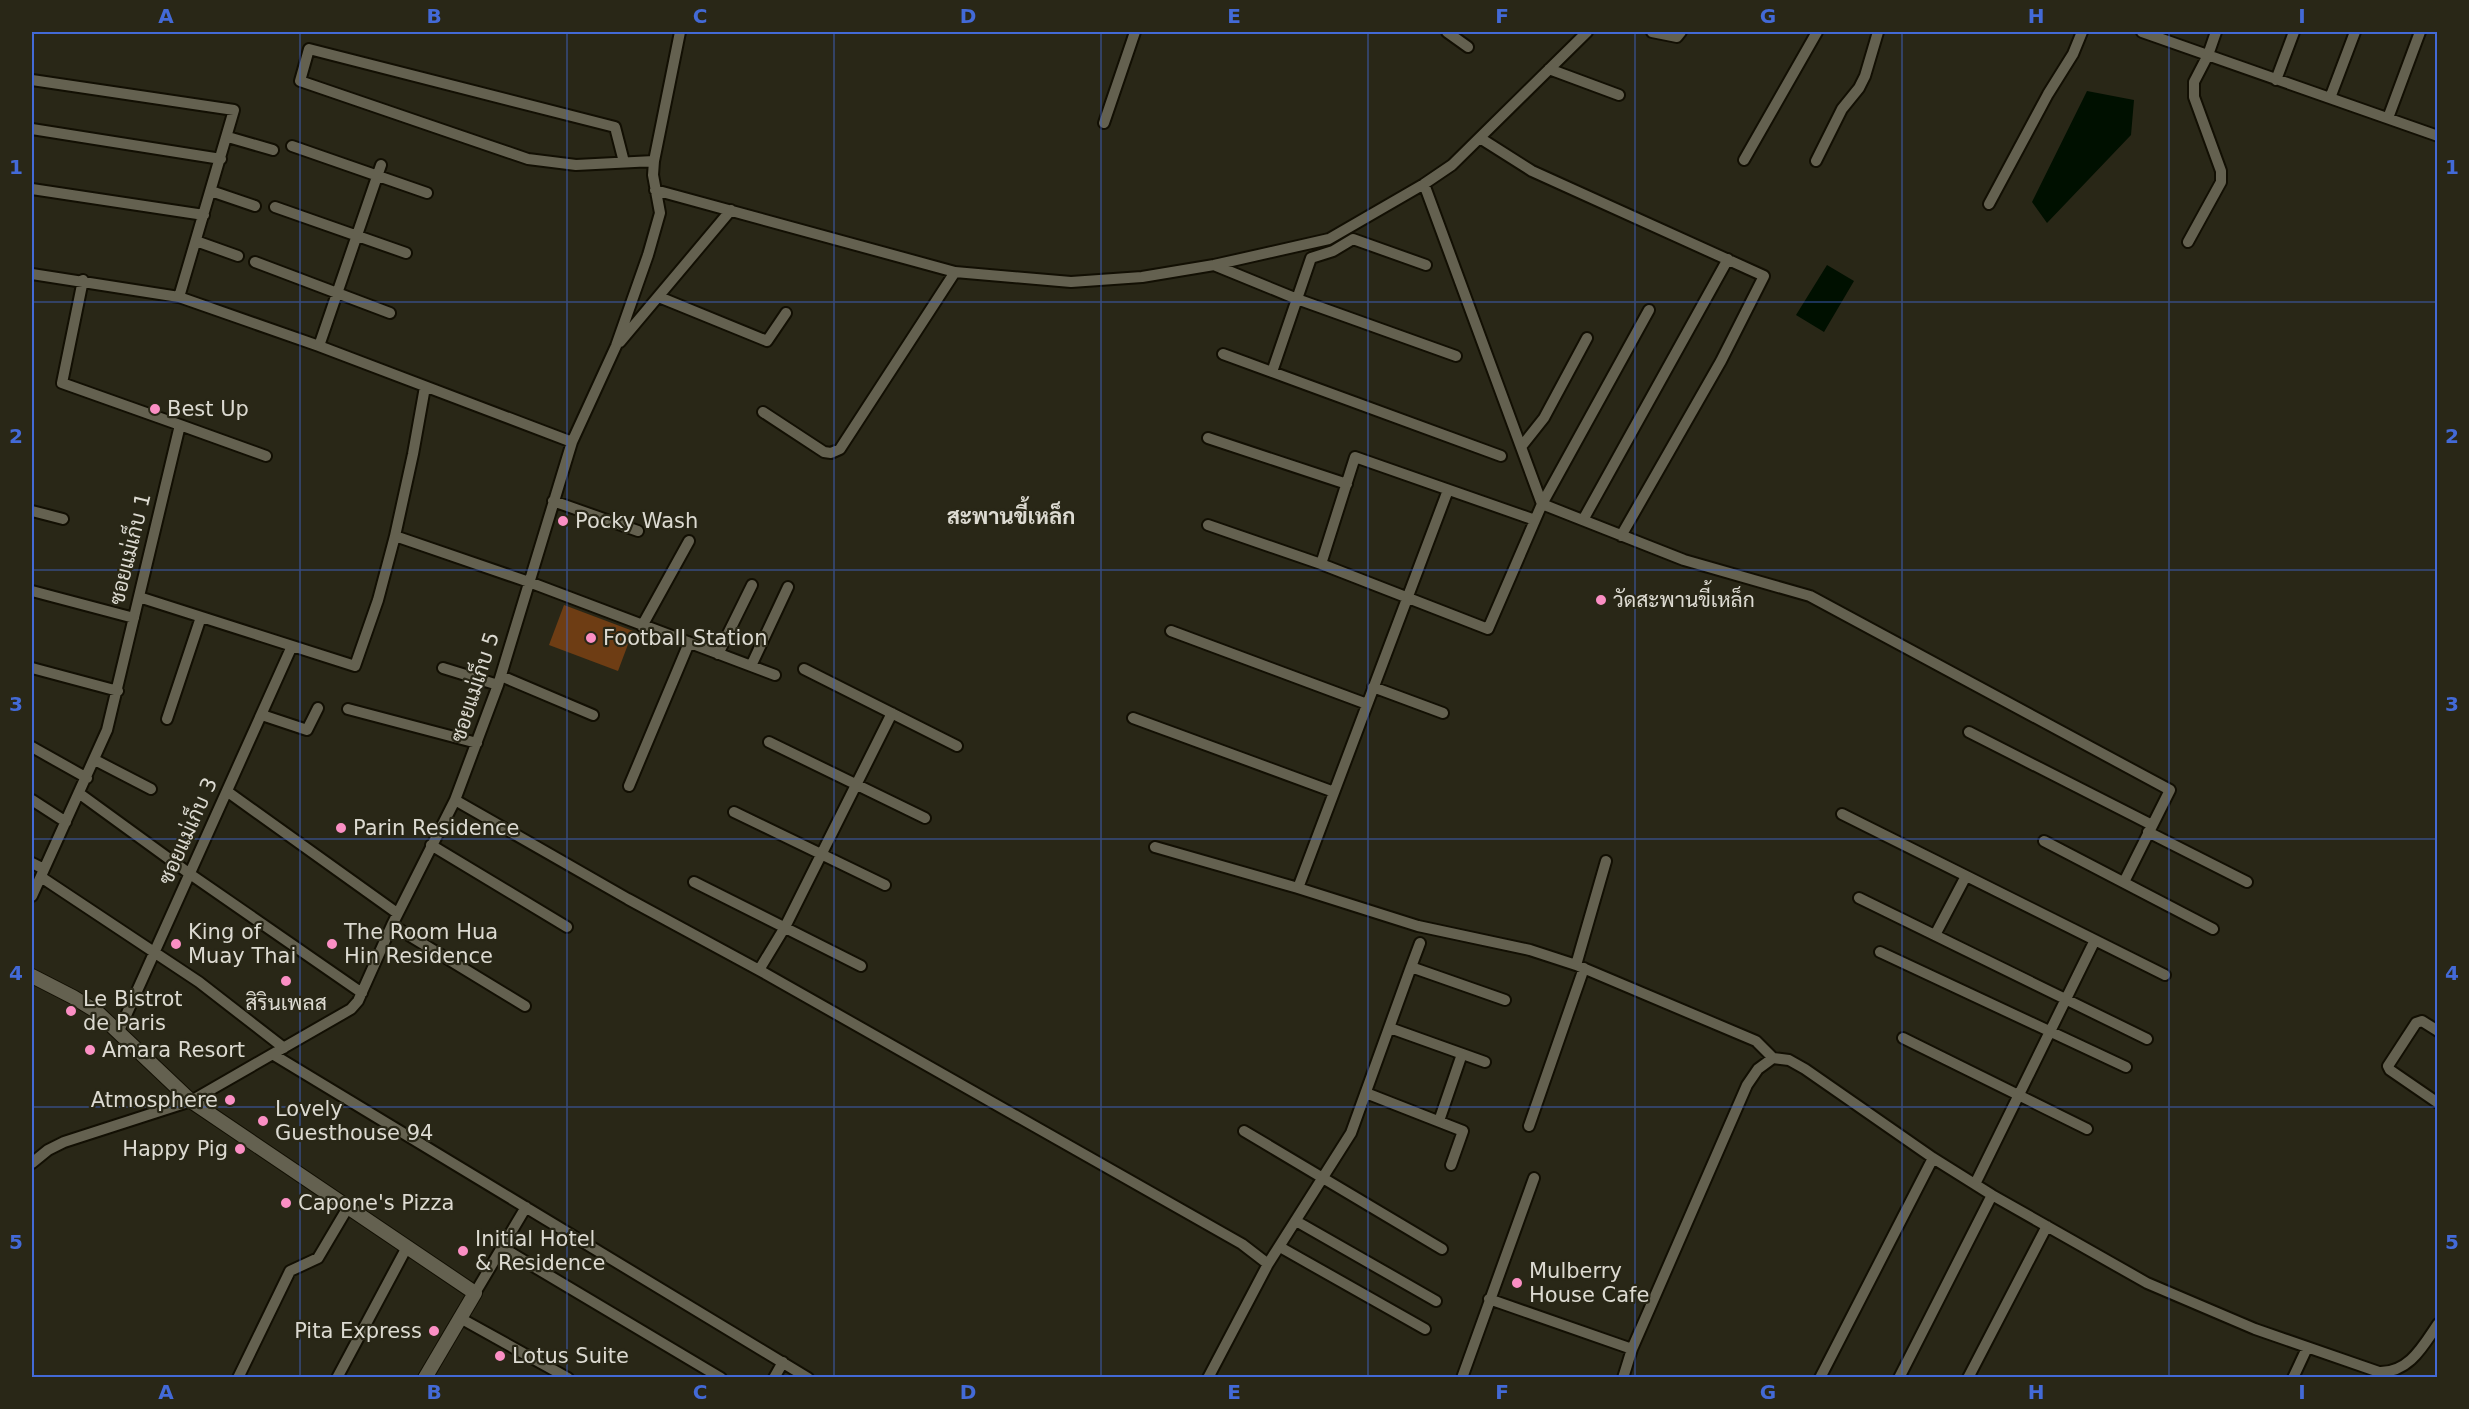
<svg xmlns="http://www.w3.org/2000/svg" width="2469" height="1409" font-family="'DejaVu Sans',Sarabun,sans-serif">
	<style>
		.green { fill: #6e3d14 }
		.water { fill: #001000 }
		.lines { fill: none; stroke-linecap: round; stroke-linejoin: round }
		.minor-casing { stroke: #120f03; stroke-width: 14 }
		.tertiary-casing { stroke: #120f03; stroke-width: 16 }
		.minor { stroke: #646150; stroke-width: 10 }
		.tertiary { stroke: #646150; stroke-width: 14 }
		.grid { fill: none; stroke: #436ad7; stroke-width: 1.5; stroke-opacity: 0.55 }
		.poi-dot { fill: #fb8fc4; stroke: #292717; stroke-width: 2 }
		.labels { text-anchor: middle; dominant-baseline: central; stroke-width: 4.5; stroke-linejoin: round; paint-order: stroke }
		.poi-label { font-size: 21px; fill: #dcdad1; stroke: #292717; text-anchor: start }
		.street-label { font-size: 21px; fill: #dcdad1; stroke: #292717 }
		.neighbourhood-label { font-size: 22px; font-weight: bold; fill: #dcdad1; stroke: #292717 }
		.neatline { fill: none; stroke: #436ad7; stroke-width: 2 }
		.grid-label { font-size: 20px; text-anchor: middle; font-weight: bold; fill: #436ad7 }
	</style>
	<rect width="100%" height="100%" fill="#292717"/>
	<path class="green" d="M564,605l69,26 -15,40 -69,-26z"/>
	<path class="water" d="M2087,91l47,9 -3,35 -84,88 -15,-21z
		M1827,265l27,16 -30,51 -28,-17z"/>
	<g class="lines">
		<defs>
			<path id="minor" d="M1447,32l21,15
				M1587,32l-135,133 -28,19 118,320 142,56 126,36 360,194 -46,92
				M1652,32l25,5 4,-5
				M2142,32l296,104
				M1549,69l70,26
				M32,80l202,30 -55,187
				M2276,80l18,-48
				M2330,98l25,-66
				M2388,118l32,-86
				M1104,123l31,-91
				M32,129l189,30
				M228,137l45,13
				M1480,138l52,33 232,105 -43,85 -100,175
				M292,146l135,47
				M1744,160l73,-128
				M1816,161l26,-52 17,-21 6,-12 13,-44
				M624,162l-9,-35 -306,-78 -9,32 228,78 48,6 78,-4
				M32,189l172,26
				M655,190l300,82 116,10 71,-5 72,-12 115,-26 95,-55
				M211,191l44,15
				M1989,204l59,-110 25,-40 9,-22
				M275,207l131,46
				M196,241l42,15
				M2188,242l33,-60v-11l-27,-74v-15l14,-27 8,-23
				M255,262l135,51
				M1214,265l83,34 159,57
				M32,274l147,23 140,49 253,96
				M659,297l108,44 19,-28
				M620,342l111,-132
				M319,346l62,-181
				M1223,354l278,102
				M1272,372l39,-114 22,-7 20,-12 73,26
				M763,412l61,40 7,1 9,-4 115,-177
				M180,425l86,31
				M1208,438l139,46
				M1521,447l23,-29 43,-80
				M553,501l85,30
				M32,511l31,8
				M1583,520l145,-261
				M1208,525l113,39 167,65 54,-125 107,-194
				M395,536l18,-82 12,-67
				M1321,564l34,-107 180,63
				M32,591l102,27
				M139,597l216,69 23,-66 17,-64 134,46 246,93
				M642,626l47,-85
				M1171,631l196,73
				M718,654l34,-69
				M751,666l37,-79
				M32,668l86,23
				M443,668l55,17
				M804,669l153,77
				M501,676l92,39
				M1373,687l70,26
				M348,709l129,34
				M262,715l45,15 11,-22
				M1133,718l201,74
				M167,719l34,-102
				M1969,732l183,93
				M769,742l156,76
				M32,747l55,31
				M95,760l56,29
				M629,786l60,-143
				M228,792l169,121
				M80,794l110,80 172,119
				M32,800l34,22
				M455,800l173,99 131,71 483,274 26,20
				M734,812l151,73
				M1842,814l323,161
				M2148,832l99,50
				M2044,841l169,88
				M431,845l136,82
				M1155,847l143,41 120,38 112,24 46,15 180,76 17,17
				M32,863l12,6
				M41,877l158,105 85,66
				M694,882l167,84
				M1298,888l150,-398
				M32,896l75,-166 73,-305 -118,-42 21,-103
				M1859,898l288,141
				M392,925l133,81
				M1935,935l31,-59
				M1880,952l246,115
				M1576,965l30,-104
				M1411,967l9,-24
				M759,970l26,-43 107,-214
				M1390,1028l95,34
				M119,1031l173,-385
				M2438,1031l-16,-10 -6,2 -28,43 2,4 48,33
				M1903,1038l184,91
				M274,1055l534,323
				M1366,1093l97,38 -12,34
				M1439,1121l23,-67
				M1529,1126l55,-158
				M1244,1131l198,118
				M32,1163l16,-13 16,-8 127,-41 160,-92 7,-8 34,-76 63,-125 43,-115 74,-243 44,-96 32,-91 12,-42 -7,-38 1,-14 26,-129
				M1975,1184l120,-244
				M1296,1221l140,80
				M501,1247l220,131
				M1280,1247l145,82
				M475,1293l51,-86
				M1489,1299l143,50
				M460,1318l108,60
				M238,1378l52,-107 28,-13 29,-49
				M337,1378l70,-131
				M774,1378l9,-16
				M1208,1378l60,-114 83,-131 60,-166 94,33
				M1462,1378l72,-200
				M1623,1378l9,-29 115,-264 11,-16 15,-11 16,2 16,9 128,89 59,37 155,88 108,46 124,43c30,1 44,-26 59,-48
				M1820,1378l113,-220
				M1899,1378l93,-183
				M1968,1378l79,-152
				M2293,1378l14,-30"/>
			<path id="tertiary" d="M32,976l41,21 23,14 95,90 284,192 -50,85"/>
		</defs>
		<use href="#minor" class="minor-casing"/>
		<use href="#tertiary" class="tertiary-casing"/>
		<use href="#minor" class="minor"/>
		<use href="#tertiary" class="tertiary"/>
	</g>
	<path class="grid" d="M300,32v1346M567,32v1346M834,32v1346M1101,32v1346M1368,32v1346M1635,32v1346M1902,32v1346M2169,32v1346M32,302h2406M32,570h2406M32,839h2406M32,1107h2406"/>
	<g class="poi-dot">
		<circle cx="155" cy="409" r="6"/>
		<circle cx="563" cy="521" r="6"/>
		<circle cx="1601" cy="600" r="6"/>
		<circle cx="591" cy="638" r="6"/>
		<circle cx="341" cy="828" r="6"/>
		<circle cx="176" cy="944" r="6"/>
		<circle cx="332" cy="944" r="6"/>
		<circle cx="286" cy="981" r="6"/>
		<circle cx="71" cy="1011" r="6"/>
		<circle cx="90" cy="1050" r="6"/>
		<circle cx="230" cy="1100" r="6"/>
		<circle cx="263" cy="1121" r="6"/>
		<circle cx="240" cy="1149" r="6"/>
		<circle cx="286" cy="1203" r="6"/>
		<circle cx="463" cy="1251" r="6"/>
		<circle cx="1517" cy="1283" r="6"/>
		<circle cx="434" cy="1331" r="6"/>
		<circle cx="500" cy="1356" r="6"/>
	</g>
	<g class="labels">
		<g class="poi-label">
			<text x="167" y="409">Best Up</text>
			<text x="575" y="521">Pocky Wash</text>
			<text x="1613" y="600">วัดสะพานขี้เหล็ก</text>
			<text x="603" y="638">Football Station</text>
			<text x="353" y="828">Parin Residence</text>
			<text x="188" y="932">King of<tspan x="188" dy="24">Muay Thai</tspan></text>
			<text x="344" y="932">The Room Hua<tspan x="344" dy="24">Hin Residence</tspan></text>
			<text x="83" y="999">Le Bistrot<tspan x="83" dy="24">de Paris</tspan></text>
			<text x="286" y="1003" text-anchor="middle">สิรินเพลส</text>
			<text x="102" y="1050">Amara Resort</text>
			<text x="218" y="1100" text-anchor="end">Atmosphere</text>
			<text x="275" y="1109">Lovely<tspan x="275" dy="24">Guesthouse 94</tspan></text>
			<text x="228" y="1149" text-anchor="end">Happy Pig</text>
			<text x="298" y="1203">Capone's Pizza</text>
			<text x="475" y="1239">Initial Hotel<tspan x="475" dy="24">&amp; Residence</tspan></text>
			<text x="1529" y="1271">Mulberry<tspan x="1529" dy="24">House Cafe</tspan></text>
			<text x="422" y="1331" text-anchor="end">Pita Express</text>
			<text x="512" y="1356">Lotus Suite</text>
		</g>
		<g class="street-label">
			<text transform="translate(130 549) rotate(-76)">ซอยแม่เก็บ 1</text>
			<text transform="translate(475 687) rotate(-72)">ซอยแม่เก็บ 5</text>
			<text transform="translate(188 831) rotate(-66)">ซอยแม่เก็บ 3</text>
		</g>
		<g class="neighbourhood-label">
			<text x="1011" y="516">สะพานขี้เหล็ก</text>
		</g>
	</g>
	<rect width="2469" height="1409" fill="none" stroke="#292717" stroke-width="66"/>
	<rect x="33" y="33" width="2403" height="1343" class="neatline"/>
	<g class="grid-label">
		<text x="166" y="23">A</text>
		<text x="434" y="23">B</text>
		<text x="700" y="23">C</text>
		<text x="968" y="23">D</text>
		<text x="1234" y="23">E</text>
		<text x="1502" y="23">F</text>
		<text x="1768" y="23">G</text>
		<text x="2036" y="23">H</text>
		<text x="2302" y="23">I</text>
		<text x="16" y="174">1</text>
		<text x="2452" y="174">1</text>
		<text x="16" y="443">2</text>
		<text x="2452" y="443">2</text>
		<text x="16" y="711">3</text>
		<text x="2452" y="711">3</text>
		<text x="16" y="980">4</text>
		<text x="2452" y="980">4</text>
		<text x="16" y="1249">5</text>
		<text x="2452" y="1249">5</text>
		<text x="166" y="1399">A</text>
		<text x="434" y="1399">B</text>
		<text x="700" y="1399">C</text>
		<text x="968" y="1399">D</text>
		<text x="1234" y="1399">E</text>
		<text x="1502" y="1399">F</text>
		<text x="1768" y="1399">G</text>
		<text x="2036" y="1399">H</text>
		<text x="2302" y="1399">I</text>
	</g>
</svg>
